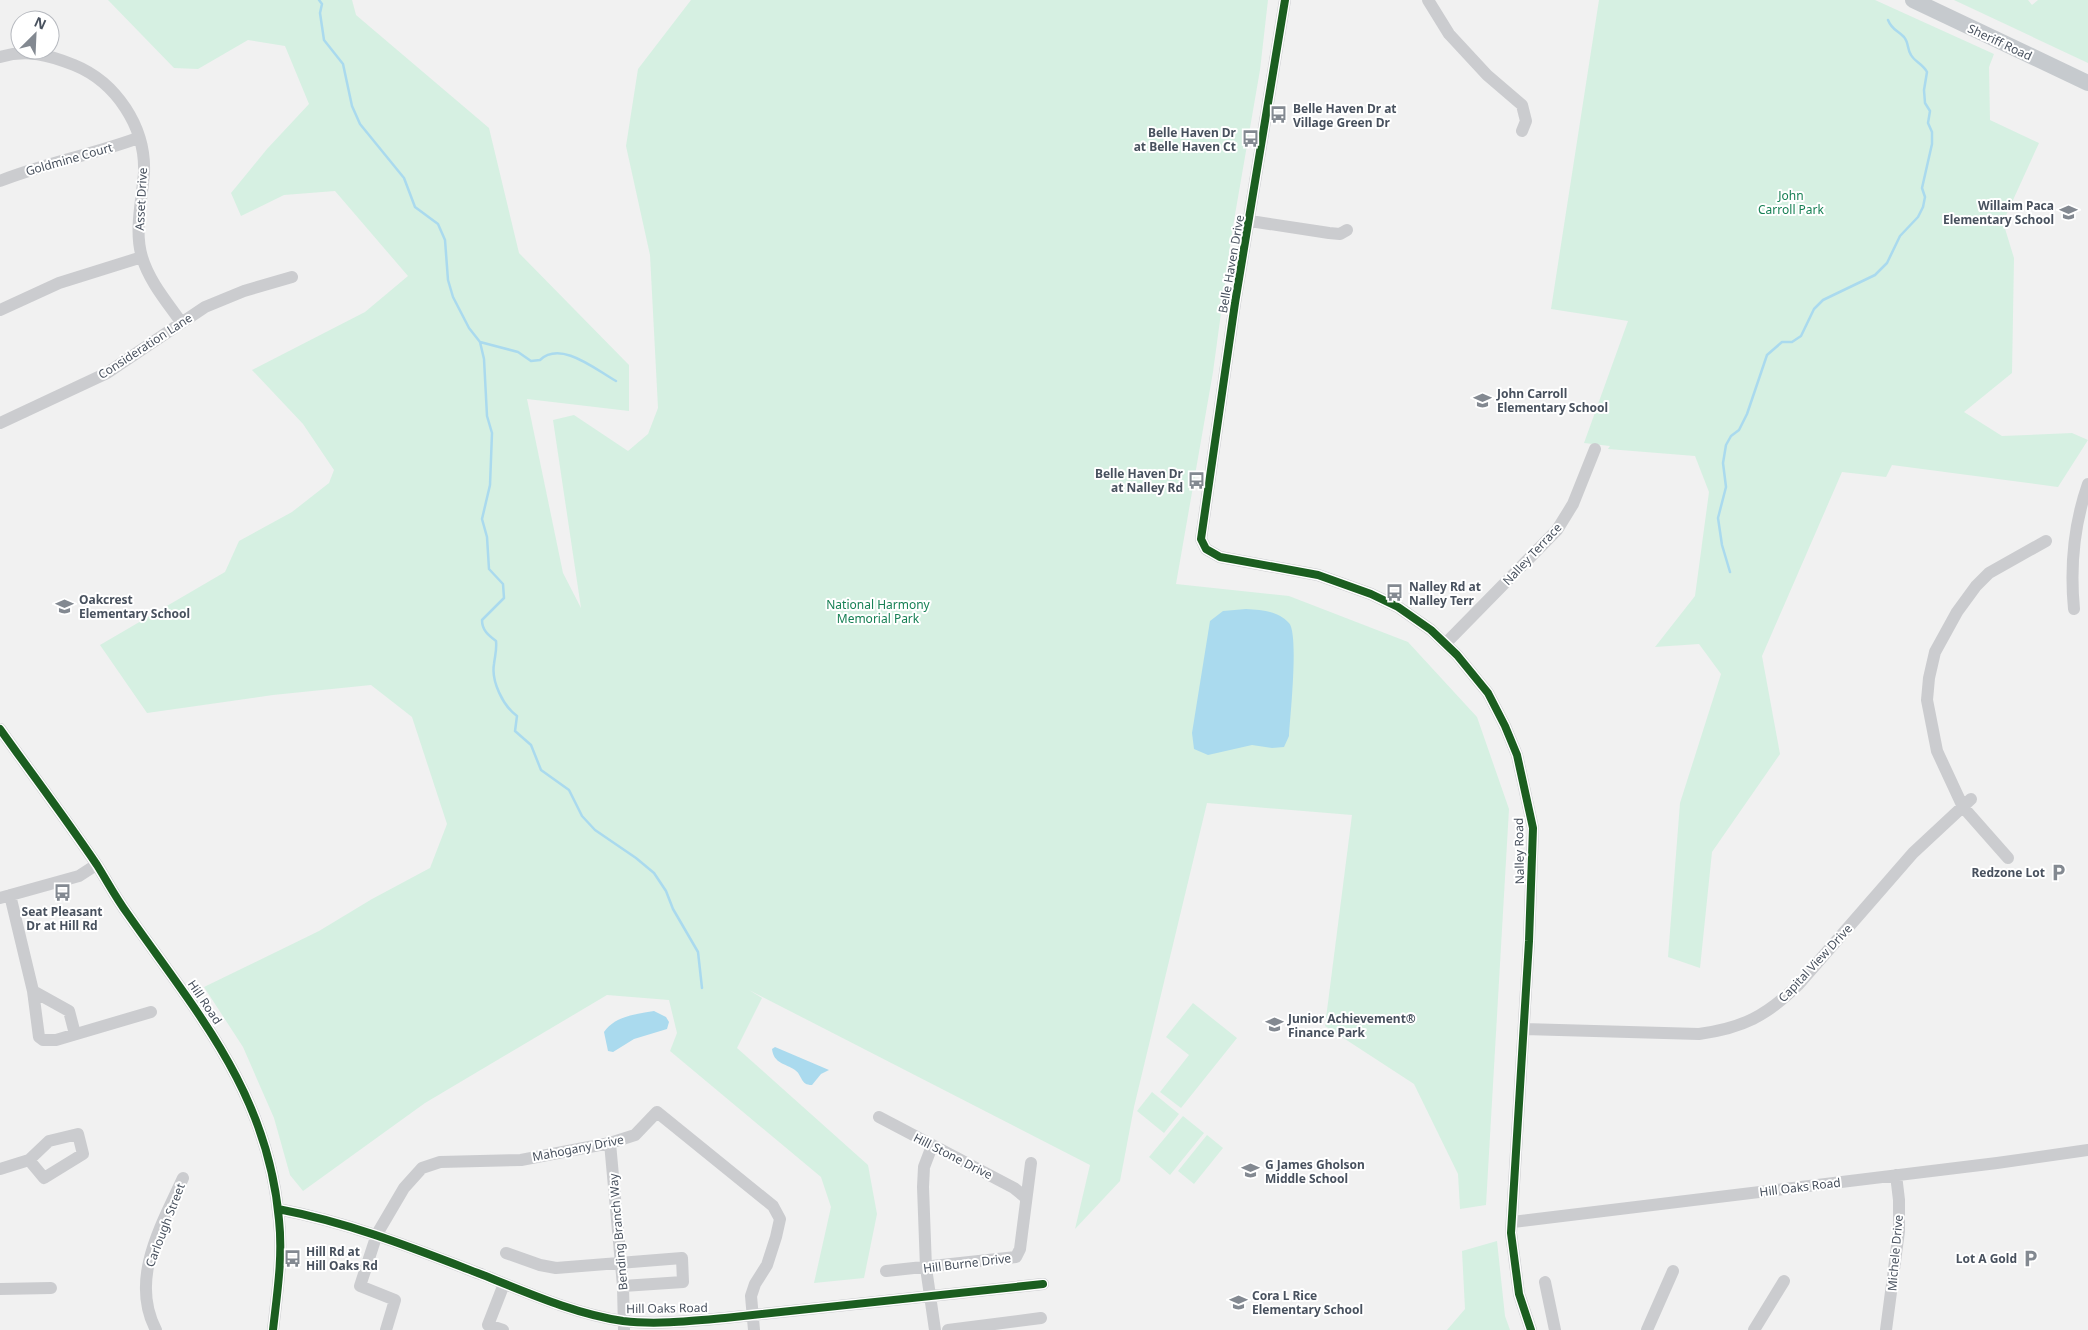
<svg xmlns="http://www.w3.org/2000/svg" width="2088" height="1330" font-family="'Noto Sans',sans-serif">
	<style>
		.green { fill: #d6f0e2 }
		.water { fill: #aadaee }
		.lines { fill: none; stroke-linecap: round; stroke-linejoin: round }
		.stream { stroke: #aadaee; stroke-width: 2.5 }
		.minor { stroke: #cbcccf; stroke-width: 12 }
		.major { stroke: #c6cace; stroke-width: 16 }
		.cycleway-casing { stroke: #fff; stroke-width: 11 }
		.cycleway { stroke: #1b5e20; stroke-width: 8 }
		.labels { text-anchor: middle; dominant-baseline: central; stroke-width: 4; stroke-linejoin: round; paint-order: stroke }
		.street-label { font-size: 12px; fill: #48515e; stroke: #fff }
		.poi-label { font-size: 12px; font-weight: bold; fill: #48515e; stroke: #fff; text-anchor: start }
		.park-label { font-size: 12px; fill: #178055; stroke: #fff }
	</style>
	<rect width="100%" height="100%" fill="#f1f1f1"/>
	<path class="green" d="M108,0h244l4,15 133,113 30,125 110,112v46l-102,-12 36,174 18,35 -28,-188 21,-5 54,36 20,-17 10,-26 -8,-153 -24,-109 12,-77 53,-69h577l-8,70 -28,162 -19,140 -37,212 113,12 119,46 69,75 32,92 -23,396 -26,4 -2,-35 -44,-90 -89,-58 27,-211 -145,-12 -73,304 -14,74 -45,48 15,-64 -341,-175 13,8 -25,50 131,117 9,49 -13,64 -50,5 17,-76 -10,-30 -151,-126 7,-18 -8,-33 -62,-5 -182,108 -122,88 -13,-16 -16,-57 -31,-71 -39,-60 115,-56 53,-32 58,-31 17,-44 -35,-107 -41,-32 -98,10 -126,18 -47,-68 125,-73 14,-31 53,-29 37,-29 5,-13 -31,-46 -51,-54 113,-58 43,-36 -73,-85 -51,4 -43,21 -10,-23 36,-44 42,-45 -24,-58 -37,-6 -50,29 -24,-1z
		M1599,0h276l119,54 -5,13 1,53 49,23 -36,79 11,36 -2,115 -48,39 38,24 70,-3 16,7 -30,47 -166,-22 -6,12 -44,-5 -80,184 18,98 -68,98 -12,116 -32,-11 12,-154 41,-129 -22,-30 -44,3 40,-51 14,-104 -14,-36 -87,-7 2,-3 -26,-3 44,-122 -77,-12z
		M1954,0h74l4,5 6,-5h50v63z
		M1193,1003l44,35 -56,70 -21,-16 29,-37 -23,-18z
		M1152,1092l27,22 -15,19 -27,-22z
		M1183,1116l21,17 -34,42 -21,-18z
		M1207,1135l16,13 -29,36 -16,-13z
		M1497,1241l8,75 5,14h-63l18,-21 -3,-58z"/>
	<path class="water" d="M1246,609c16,1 32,2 43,14 10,11 1,94 0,113l-5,11 -12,1 -20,-3 -44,10 -14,-6 -2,-16 18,-112 13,-10z
		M654,1011l12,6 3,5 -2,7 -33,10 -21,13 -5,-1 -4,-19c11,-16 32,-18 50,-21z
		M775,1047l54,23 -8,4 -9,11c-12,0 -9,-9 -17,-15 -10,-7 -21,-6 -23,-21z"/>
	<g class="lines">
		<path class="stream" d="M319,0l3,4 -2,9 4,27 19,24 9,42 8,18 44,54 11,29 23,17 7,16 3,40 5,17 16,31 11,14 4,17 3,57 5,17 -2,52 -8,34 5,18 2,32 14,15 1,14 -22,22c0,10 6,15 14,21 1,9 -1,14 -2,23 -3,17 9,42 23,52l-2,15 16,14 10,25 28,20 13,26 13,14 41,28 18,15 12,18 7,18 25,43 4,36
			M480,342l38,10 13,9 9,-1c21,-20 56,10 76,21
			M1730,572l-8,-27 -4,-27 8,-31 -3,-24 3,-18 5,-9 8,-6 8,-16 20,-59 15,-13h10l9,-6 13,-27 9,-9 52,-25 12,-12 13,-27 18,-19 5,-10 2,-10 -3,-9 10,-44v-12l-4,-9 2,-12 -5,-8 -1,-13 3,-18c-4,-8 -12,-10 -16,-17 -4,-6 -2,-12 -7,-18 -7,-7 -12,-7 -16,-17"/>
		<path class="minor" d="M1285,0l-50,303 -34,236 5,10 14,8 98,18 53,19 27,13 33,23 26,25 31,38 17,33 12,29 16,73 -4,113 -18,292 8,61 12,36
			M1428,0l21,34 38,41 35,30 4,16 -4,10
			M0,57c27,-8 49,-2 74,8 42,17 72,62 70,108 -2,27 -10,58 -2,84 7,24 25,45 39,65
			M0,181c45,-18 92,-26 138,-43
			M1250,221l79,12 11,1 7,-4
			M0,310l59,-27 83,-26
			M0,423l107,-50 98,-66 39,-16 48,-14
			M2074,609c-4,-42 0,-85 14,-125
			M1446,643l111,-113 16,-26 22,-55
			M0,729c32,45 66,90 97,136 10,16 19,33 30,48 70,100 141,180 152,307 4,37 -2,74 -6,110
			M2008,858l-45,-51 -26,-56 -10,-51 2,-22 6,-26 22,-40 19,-26 13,-13 57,-32
			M10,895l23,96 36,20 6,23
			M0,898l79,-22 17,-11
			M33,991l6,46 4,3h13l95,-28
			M1524,1029l175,5c44,-6 67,-18 99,-49l115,-132 58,-54
			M879,1117l135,71 11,9
			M610,1143l13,143 1,44
			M932,1146l-8,21 -1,20 3,81 9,62
			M0,1169l29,-9 20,-19 29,-7 5,20 -39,24 -15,-18
			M278,1209c73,14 135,39 205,66 45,18 92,39 140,46 33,4 69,0 102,-3l318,-34
			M1513,1222l484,-59 91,-13
			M506,1253l34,12 16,3 126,-10 1,24 -60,4
			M886,1271l130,-14 4,-8 11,-86
			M1545,1282l10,48
			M0,1289l51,-1
			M156,1330c-27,-51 6,-106 27,-152
			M386,1330l9,-30 -35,-14 17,-52 27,-46 18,-20 18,-6 81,-2 89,-17 25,-8 22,-23 116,94 7,13 -4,18 -9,28 -12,19 -4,12 3,34
			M503,1330l-15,-5 16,-41
			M948,1330l93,-12
			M1647,1330l26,-59
			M1754,1330l30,-49
			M1886,1330l13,-99v-31l-3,-25"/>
		<path class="major" d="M1913,0l175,83"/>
		<defs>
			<path id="cycleway" d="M1285,0l-50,303 -34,236 5,10 14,8 98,18 53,19 27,13 33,23 26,25 31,38 17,33 12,29 16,73 -4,113 -18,292 8,61 12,36
				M0,729c32,45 66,90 97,136 10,16 19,33 30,48 70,100 141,180 152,307 4,37 -2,74 -6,110
				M278,1209c73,14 135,39 205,66 45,18 92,39 140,46 33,4 69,0 102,-3l318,-34"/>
		</defs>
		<use href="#cycleway" class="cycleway-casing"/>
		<use href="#cycleway" class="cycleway"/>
	</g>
	<defs>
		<symbol id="bus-bare" viewBox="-9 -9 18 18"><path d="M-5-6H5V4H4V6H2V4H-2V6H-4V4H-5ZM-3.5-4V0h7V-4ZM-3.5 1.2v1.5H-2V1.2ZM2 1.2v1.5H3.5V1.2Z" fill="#838991" stroke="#fff" stroke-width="2.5" paint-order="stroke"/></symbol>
		<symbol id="school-bare" viewBox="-9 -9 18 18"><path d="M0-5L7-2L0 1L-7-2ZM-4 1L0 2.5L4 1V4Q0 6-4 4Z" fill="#838991" stroke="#fff" stroke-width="2.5" paint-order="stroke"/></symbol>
		<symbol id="parking-bare" viewBox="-9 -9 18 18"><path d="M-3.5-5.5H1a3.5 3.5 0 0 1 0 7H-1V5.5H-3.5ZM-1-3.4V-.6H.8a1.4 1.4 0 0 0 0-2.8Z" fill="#838991" stroke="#fff" stroke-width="2.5" paint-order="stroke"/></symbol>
	</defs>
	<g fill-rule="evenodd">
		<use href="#bus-bare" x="1266" y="102" width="25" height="25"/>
		<use href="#bus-bare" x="1238" y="126" width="25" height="25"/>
		<use href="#school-bare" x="2056" y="200" width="25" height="25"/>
		<use href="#school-bare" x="1470" y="388" width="25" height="25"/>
		<use href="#bus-bare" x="1184" y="468" width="25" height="25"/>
		<use href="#bus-bare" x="1382" y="580" width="25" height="25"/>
		<use href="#school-bare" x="52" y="594" width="25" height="25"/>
		<use href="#parking-bare" x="2046" y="860" width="25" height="25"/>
		<use href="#bus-bare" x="50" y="880" width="25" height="25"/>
		<use href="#school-bare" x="1262" y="1012" width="25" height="25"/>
		<use href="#school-bare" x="1238" y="1158" width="25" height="25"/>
		<use href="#bus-bare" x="280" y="1246" width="25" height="25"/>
		<use href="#parking-bare" x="2018" y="1246" width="25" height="25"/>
		<use href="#school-bare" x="1226" y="1290" width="25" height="25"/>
	</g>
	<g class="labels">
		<g class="street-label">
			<text transform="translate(2000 42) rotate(25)">Sheriff Road</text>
			<text transform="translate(69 159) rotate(-16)">Goldmine Court</text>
			<text transform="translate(141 199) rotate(-87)">Asset Drive</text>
			<text transform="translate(1231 264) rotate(-80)">Belle Haven Drive</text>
			<text transform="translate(145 346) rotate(-33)">Consideration Lane</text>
			<text transform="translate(1532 554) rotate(-47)">Nalley Terrace</text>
			<text transform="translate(1519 851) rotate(-91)">Nalley Road</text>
			<text transform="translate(1815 963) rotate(-47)">Capital View Drive</text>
			<text transform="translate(205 1002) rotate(56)">Hill Road</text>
			<text transform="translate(578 1148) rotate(-11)">Mahogany Drive</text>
			<text transform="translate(953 1156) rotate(27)">Hill Stone Drive</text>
			<text transform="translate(1800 1187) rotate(-7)">Hill Oaks Road</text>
			<text transform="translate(165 1225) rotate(-69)">Carlough Street</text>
			<text transform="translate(618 1232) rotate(-95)">Bending Branch Way</text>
			<text transform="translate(1895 1253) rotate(-85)">Michele Drive</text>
			<text transform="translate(967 1263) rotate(-7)">Hill Burne Drive</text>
			<text transform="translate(667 1308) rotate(-1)">Hill Oaks Road</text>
		</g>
		<g class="poi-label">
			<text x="1293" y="108">Belle Haven Dr at<tspan x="1293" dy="14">Village Green Dr</tspan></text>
			<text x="1236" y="132" text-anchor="end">Belle Haven Dr<tspan x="1236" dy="14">at Belle Haven Ct</tspan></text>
			<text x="2054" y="205" text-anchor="end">Willaim Paca<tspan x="2054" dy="14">Elementary School</tspan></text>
			<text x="1497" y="393">John Carroll<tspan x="1497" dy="14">Elementary School</tspan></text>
			<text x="1183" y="473" text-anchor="end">Belle Haven Dr<tspan x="1183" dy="14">at Nalley Rd</tspan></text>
			<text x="1409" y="586">Nalley Rd at<tspan x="1409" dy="14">Nalley Terr</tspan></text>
			<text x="79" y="599">Oakcrest<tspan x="79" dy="14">Elementary School</tspan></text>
			<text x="2045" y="872" text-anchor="end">Redzone Lot</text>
			<text x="62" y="911" text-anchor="middle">Seat Pleasant<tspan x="62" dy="14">Dr at Hill Rd</tspan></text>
			<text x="1288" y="1018">Junior Achievement®<tspan x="1288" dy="14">Finance Park</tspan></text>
			<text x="1265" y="1164">G James Gholson<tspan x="1265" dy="14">Middle School</tspan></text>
			<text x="306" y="1251">Hill Rd at<tspan x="306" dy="14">Hill Oaks Rd</tspan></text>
			<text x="2017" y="1258" text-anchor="end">Lot A Gold</text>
			<text x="1252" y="1295">Cora L Rice<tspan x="1252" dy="14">Elementary School</tspan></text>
		</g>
		<g class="park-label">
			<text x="1791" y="195">John<tspan x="1791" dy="14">Carroll Park</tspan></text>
			<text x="878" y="604">National Harmony<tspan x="878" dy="14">Memorial Park</tspan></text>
		</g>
	</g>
	<g transform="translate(35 35) rotate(24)"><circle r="24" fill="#ffffff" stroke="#b6b9bf"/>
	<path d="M0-4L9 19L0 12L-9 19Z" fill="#838991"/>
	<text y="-8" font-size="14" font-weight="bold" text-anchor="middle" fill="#48515e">N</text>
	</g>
</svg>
